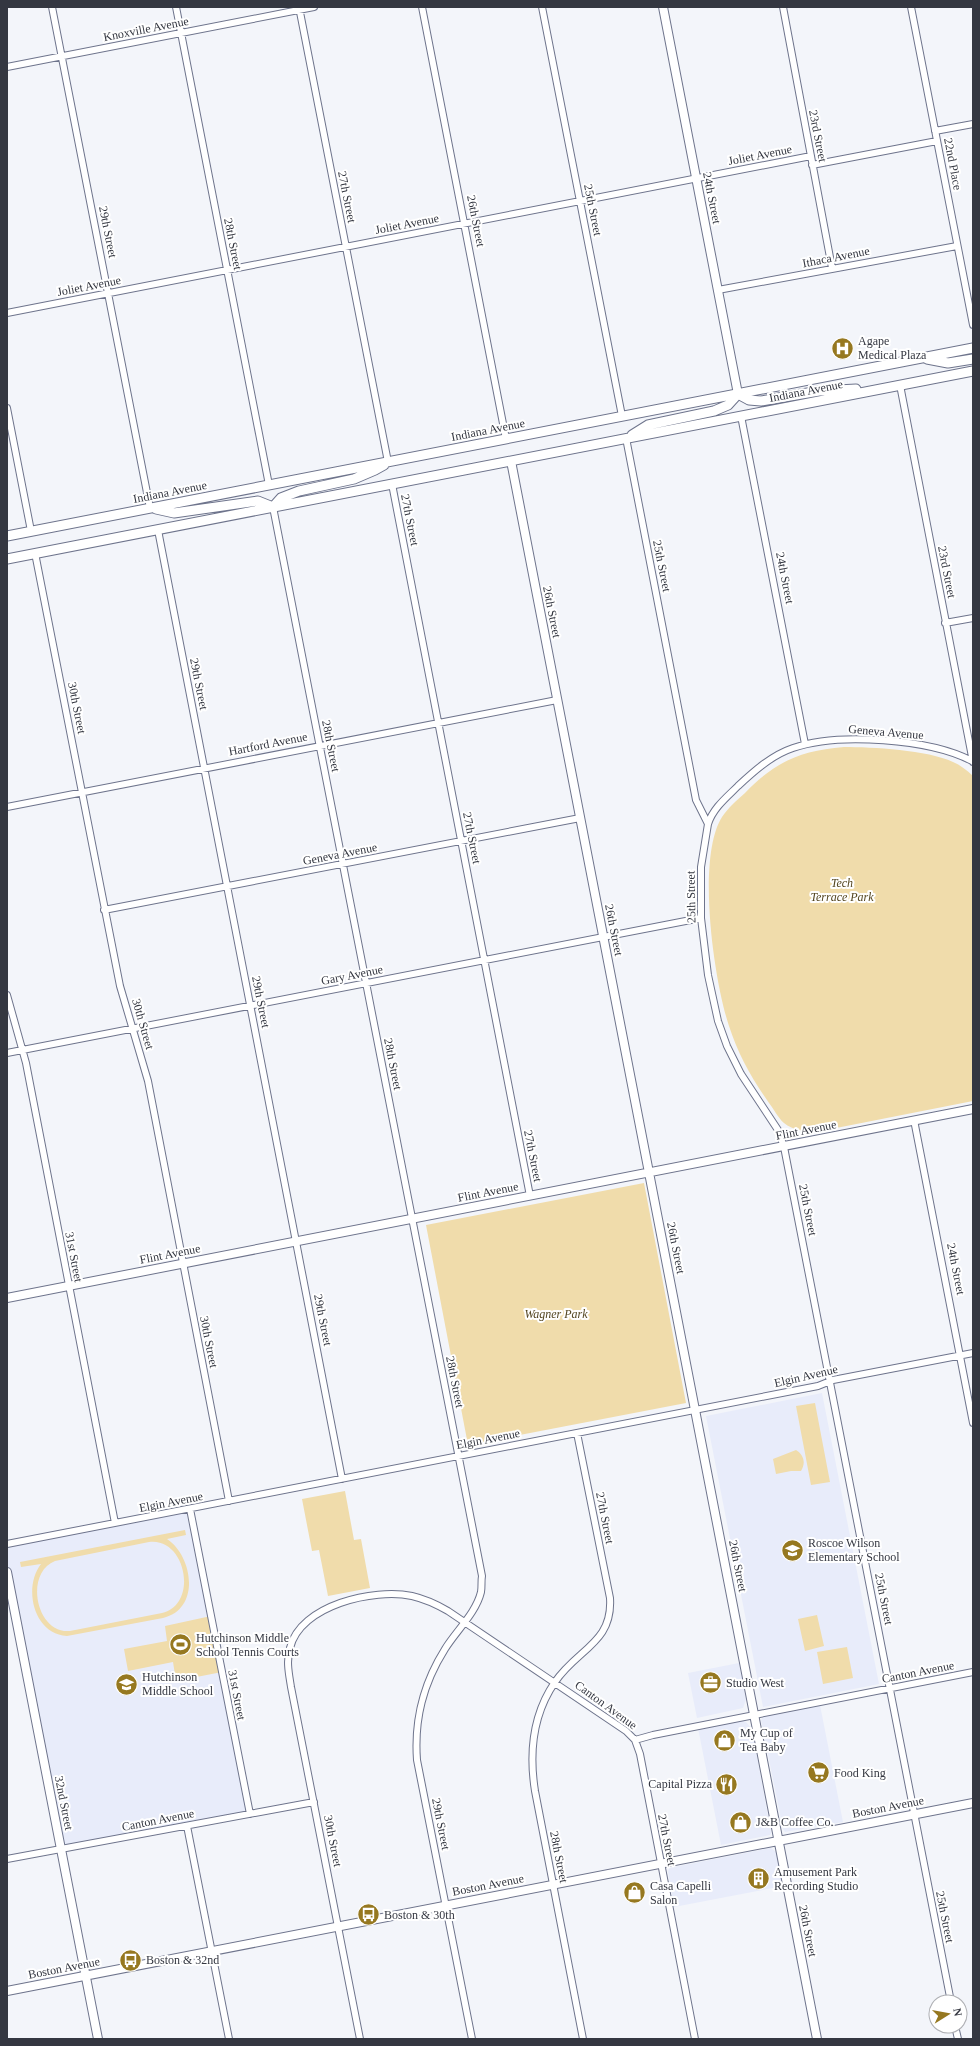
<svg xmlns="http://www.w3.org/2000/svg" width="980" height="2046" font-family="'Times New Roman',serif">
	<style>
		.built { fill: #e8ecfa }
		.green { fill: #f0dcab; fill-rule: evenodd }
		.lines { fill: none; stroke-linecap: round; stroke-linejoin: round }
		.minor-casing { stroke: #6e748c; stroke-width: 8 }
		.tertiary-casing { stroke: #6e748c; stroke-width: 10 }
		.secondary-casing { stroke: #6e748c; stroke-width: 11 }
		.minor { stroke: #fff; stroke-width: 6 }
		.tertiary { stroke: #fff; stroke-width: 8 }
		.secondary { stroke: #fff; stroke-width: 9 }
		.labels { text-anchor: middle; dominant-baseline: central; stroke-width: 4; stroke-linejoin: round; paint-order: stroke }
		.street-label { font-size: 12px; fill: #343741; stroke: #fff }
		.poi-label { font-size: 12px; fill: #343741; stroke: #fff; text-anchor: start }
		.park-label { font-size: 12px; font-style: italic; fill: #534520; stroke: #fff }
	</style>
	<rect width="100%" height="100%" fill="#f3f5fa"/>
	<path class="built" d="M822,1393l57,291 -116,23 -57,-291z
		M190,1509l60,305 -189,35 -54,-277v-28z
		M739,1663l7,36 -3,9 -46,10 -9,-45z
		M820,1705l23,117 -58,10 -2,-3 -22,-109 3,-4z
		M741,1720l5,2 6,7 19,104 -1,2 -49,10 -23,-117z
		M771,1848l5,4 7,34 -109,21 -6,-35 1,-4z"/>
	<path class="green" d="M844,747c28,0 84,3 109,15 7,3 14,8 20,14v325l-152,30c-14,0 -26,1 -37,-8 -6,-5 -10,-14 -15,-20 -17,-24 -31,-49 -40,-77 -15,-45 -33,-168 -7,-209 6,-9 15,-17 23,-24 31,-32 55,-42 99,-46z
		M644,1183l42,220 -218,42 -42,-220z
		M815,1403l15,79 -19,3 -15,-79z
		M796,1450c8,5 10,13 5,21h-10l-15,3 -3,-15z
		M345,1491l9,49 7,-1 9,49 -42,8 -9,-46 -7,1 -10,-52z
		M185,1530l1,5 -19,4c26,17 34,70 -4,79l-96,18c-34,-2 -44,-49 -26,-72l-20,3 -1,-5zM149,1542c37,-5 50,62 13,71l-92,18c-34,3 -46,-58 -15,-70z
		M817,1615l7,31 -19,5 -7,-32z
		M211,1616l11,56 -46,9 -3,-19 -45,9 -4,-22 43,-8 -2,-15z
		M847,1647l6,31 -30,6 -6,-32z"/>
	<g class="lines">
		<defs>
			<path id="minor" d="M52,7l98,501
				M176,7l93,478
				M299,7l89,455
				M422,7l84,432
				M542,7l80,409
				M783,7l49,261
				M911,7l62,318
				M7,67l307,-60
				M935,131l38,-7
				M812,165l125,-24
				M718,290l239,-44
				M7,313l804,-157
				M900,385l73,377
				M7,408l24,123
				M741,416l64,328
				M626,438l70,362 12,24 -7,43v51l7,57 10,46 9,25 14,28 37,56 6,17 167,855
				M392,484l138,712
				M273,507l209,1069c-1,5 0,11 -1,16 -5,21 -25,39 -36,57 -22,35 -31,70 -28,111l55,279
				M158,530l184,949
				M35,553l85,433 28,95 81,420
				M945,623l28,-5
				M7,807l550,-107
				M708,824c5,-16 19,-27 30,-38 16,-15 34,-31 55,-38 45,-16 137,-9 179,13
				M104,910l476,-92
				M7,995l19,68 89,460
				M7,1053l694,-135
				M914,1120l59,303
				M577,1433l33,165c3,45 -33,51 -55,84 -22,32 -26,71 -20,109l48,248
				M190,1509l60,305
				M7,1544l811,-158 15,-6 140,-27
				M635,1740l18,-5 320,-63
				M187,1826l42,213
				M7,1859l307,-57
				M955,2026l3,13
				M360,2039l-69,-352c-2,-13 -5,-26 -1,-39 10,-43 84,-60 122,-52 13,3 24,8 36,15l178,120 9,9 5,14 55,285"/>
			<path id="tertiary" d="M663,7l75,387
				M511,461l306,1578
				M7,1298l966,-189
				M7,1572l91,467
				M7,1991l966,-188"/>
			<path id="secondary" d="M927,359l21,4 25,-4
				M632,435l16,-10 66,-14 14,-6 10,-11 11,6 12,1 58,-10 37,-2
				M156,509l18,4 84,-12 15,6 8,-9 18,-7 55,-12 21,-9 9,-5
				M7,536l966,-188
				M7,559l966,-188"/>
		</defs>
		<use href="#minor" class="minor-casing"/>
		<use href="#tertiary" class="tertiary-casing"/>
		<use href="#secondary" class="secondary-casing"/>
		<use href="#minor" class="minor"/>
		<use href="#tertiary" class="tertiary"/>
		<use href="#secondary" class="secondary"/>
	</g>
	<defs>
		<symbol id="hospital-disc" viewBox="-11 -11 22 22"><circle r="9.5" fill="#967820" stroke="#fff"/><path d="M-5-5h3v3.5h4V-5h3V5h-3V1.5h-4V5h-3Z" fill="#fff"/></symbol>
		<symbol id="school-disc" viewBox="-11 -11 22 22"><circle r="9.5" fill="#967820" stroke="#fff"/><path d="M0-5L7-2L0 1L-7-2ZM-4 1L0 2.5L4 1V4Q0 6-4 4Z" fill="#fff"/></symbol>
		<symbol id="stadium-disc" viewBox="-11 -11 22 22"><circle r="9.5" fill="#967820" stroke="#fff"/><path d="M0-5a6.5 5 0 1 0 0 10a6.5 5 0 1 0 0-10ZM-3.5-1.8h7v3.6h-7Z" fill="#fff"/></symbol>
		<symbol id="office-disc" viewBox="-11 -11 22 22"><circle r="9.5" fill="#967820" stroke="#fff"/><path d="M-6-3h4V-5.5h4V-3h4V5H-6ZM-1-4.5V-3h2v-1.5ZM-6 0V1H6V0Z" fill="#fff"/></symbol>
		<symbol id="shop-disc" viewBox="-11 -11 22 22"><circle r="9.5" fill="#967820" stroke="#fff"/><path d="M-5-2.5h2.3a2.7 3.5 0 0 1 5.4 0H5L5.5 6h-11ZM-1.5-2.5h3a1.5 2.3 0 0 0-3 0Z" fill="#fff"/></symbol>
		<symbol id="supermarket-disc" viewBox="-11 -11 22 22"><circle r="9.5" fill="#967820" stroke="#fff"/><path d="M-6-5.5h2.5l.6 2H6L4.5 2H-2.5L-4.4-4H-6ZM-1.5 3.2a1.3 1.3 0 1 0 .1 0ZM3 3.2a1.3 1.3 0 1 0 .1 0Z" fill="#fff"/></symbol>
		<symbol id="restaurant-disc" viewBox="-11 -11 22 22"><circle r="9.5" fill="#967820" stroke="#fff"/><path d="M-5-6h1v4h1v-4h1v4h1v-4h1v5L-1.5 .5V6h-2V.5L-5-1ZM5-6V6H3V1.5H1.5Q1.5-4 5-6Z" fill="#fff"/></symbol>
		<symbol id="building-disc" viewBox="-11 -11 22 22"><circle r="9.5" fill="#967820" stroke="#fff"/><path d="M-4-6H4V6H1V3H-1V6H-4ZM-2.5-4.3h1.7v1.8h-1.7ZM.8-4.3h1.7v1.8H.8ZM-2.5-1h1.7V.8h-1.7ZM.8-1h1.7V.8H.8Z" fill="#fff"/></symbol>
		<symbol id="bus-disc" viewBox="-11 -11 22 22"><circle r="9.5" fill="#967820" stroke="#fff"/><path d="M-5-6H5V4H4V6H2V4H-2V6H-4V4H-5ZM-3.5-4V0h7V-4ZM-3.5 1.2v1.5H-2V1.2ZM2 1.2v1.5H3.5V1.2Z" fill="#fff"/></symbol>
	</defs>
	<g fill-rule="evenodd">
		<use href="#hospital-disc" x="830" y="336" width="25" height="25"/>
		<use href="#school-disc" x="780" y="1538" width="25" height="25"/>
		<use href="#stadium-disc" x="168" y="1632" width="25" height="25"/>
		<use href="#office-disc" x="698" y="1670" width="25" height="25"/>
		<use href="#school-disc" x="114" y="1672" width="25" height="25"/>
		<use href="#shop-disc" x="712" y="1728" width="25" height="25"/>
		<use href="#supermarket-disc" x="806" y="1760" width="25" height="25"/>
		<use href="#restaurant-disc" x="714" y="1772" width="25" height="25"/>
		<use href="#shop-disc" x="728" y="1810" width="25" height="25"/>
		<use href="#building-disc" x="746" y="1866" width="25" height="25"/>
		<use href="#shop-disc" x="622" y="1880" width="25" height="25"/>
		<use href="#bus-disc" x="356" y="1902" width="25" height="25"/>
		<use href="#bus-disc" x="118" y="1948" width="25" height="25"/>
	</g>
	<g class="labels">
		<g class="street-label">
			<text transform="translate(146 29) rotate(-11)">Knoxville Avenue</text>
			<text transform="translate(818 136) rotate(79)">23rd Street</text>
			<text transform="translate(760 155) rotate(-11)">Joliet Avenue</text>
			<text transform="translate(953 164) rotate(79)">22nd Place</text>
			<text transform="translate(347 197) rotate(79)">27th Street</text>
			<text transform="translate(712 198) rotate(79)">24th Street</text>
			<text transform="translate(593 210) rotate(79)">25th Street</text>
			<text transform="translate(476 221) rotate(79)">26th Street</text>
			<text transform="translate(407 224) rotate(-11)">Joliet Avenue</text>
			<text transform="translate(108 232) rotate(79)">29th Street</text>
			<text transform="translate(233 244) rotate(79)">28th Street</text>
			<text transform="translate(836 257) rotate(-11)">Ithaca Avenue</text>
			<text transform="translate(89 286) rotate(-11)">Joliet Avenue</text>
			<text transform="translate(806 391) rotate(-11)">Indiana Avenue</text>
			<text transform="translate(488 430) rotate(-11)">Indiana Avenue</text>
			<text transform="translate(170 492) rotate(-11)">Indiana Avenue</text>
			<text transform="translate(410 520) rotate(79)">27th Street</text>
			<text transform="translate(662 566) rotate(79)">25th Street</text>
			<text transform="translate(947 572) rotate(79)">23rd Street</text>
			<text transform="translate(785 578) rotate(79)">24th Street</text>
			<text transform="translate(552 612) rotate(79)">26th Street</text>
			<text transform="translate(199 684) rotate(79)">29th Street</text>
			<text transform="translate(77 708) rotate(79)">30th Street</text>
			<text transform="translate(886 732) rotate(5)">Geneva Avenue</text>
			<text transform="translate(268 744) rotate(-11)">Hartford Avenue</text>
			<text transform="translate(331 746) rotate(79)">28th Street</text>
			<text transform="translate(472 838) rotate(79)">27th Street</text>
			<text transform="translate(340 854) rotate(-11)">Geneva Avenue</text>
			<text transform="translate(691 897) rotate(-91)">25th Street</text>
			<text transform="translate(614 930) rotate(79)">26th Street</text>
			<text transform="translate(352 975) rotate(-11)">Gary Avenue</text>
			<text transform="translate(261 1002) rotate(79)">29th Street</text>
			<text transform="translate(143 1024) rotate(74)">30th Street</text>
			<text transform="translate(393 1064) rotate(79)">28th Street</text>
			<text transform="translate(806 1130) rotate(-11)">Flint Avenue</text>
			<text transform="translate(533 1156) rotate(79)">27th Street</text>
			<text transform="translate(488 1192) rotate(-11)">Flint Avenue</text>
			<text transform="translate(808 1210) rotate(79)">25th Street</text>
			<text transform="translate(676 1248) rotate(79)">26th Street</text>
			<text transform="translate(170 1254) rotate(-11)">Flint Avenue</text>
			<text transform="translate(74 1257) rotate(79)">31st Street</text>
			<text transform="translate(956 1269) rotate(79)">24th Street</text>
			<text transform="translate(323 1320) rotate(79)">29th Street</text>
			<text transform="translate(209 1342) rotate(79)">30th Street</text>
			<text transform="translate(806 1376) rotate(-13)">Elgin Avenue</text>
			<text transform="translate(455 1382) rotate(79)">28th Street</text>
			<text transform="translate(488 1439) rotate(-11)">Elgin Avenue</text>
			<text transform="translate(171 1502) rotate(-11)">Elgin Avenue</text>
			<text transform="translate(605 1518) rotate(79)">27th Street</text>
			<text transform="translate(738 1566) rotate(79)">26th Street</text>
			<text transform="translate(884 1599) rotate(79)">25th Street</text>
			<text transform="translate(918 1672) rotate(-11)">Canton Avenue</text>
			<text transform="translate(237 1695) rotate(79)">31st Street</text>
			<text transform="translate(606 1705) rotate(36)">Canton Avenue</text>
			<text transform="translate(64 1803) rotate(79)">32nd Street</text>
			<text transform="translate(888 1807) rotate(-11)">Boston Avenue</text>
			<text transform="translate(158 1820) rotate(-11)">Canton Avenue</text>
			<text transform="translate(441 1824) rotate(79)">29th Street</text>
			<text transform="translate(667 1840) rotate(79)">27th Street</text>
			<text transform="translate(333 1841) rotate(79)">30th Street</text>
			<text transform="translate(559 1857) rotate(79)">28th Street</text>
			<text transform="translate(488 1885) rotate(-11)">Boston Avenue</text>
			<text transform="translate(945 1917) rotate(79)">25th Street</text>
			<text transform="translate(808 1931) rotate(79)">26th Street</text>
			<text transform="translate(64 1968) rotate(-11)">Boston Avenue</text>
		</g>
		<g class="poi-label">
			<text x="858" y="341">Agape<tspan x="858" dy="14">Medical Plaza</tspan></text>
			<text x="808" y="1543">Roscoe Wilson<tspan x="808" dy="14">Elementary School</tspan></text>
			<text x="196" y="1638">Hutchinson Middle<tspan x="196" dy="14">School Tennis Courts</tspan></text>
			<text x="142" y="1677">Hutchinson<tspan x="142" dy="14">Middle School</tspan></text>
			<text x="726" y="1683">Studio West</text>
			<text x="740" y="1733">My Cup of<tspan x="740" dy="14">Tea Baby</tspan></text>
			<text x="834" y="1773">Food King</text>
			<text x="712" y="1784" text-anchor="end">Capital Pizza</text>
			<text x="756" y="1822">J&amp;B Coffee Co.</text>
			<text x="774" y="1872">Amusement Park<tspan x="774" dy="14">Recording Studio</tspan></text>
			<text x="650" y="1886">Casa Capelli<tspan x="650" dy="14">Salon</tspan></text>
			<text x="384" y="1915">Boston &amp; 30th</text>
			<text x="146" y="1960">Boston &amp; 32nd</text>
		</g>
		<g class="park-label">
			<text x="842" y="883">Tech<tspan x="842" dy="14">Terrace Park</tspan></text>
			<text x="556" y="1314">Wagner Park</text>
		</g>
	</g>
	<rect width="980" height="2046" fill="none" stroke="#343741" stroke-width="16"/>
	<g transform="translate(948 2014) rotate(79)"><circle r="19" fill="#ffffff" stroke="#aeafb3"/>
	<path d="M0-3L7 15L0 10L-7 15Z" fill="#967820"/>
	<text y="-6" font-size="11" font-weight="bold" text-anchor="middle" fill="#343741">N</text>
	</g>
</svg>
